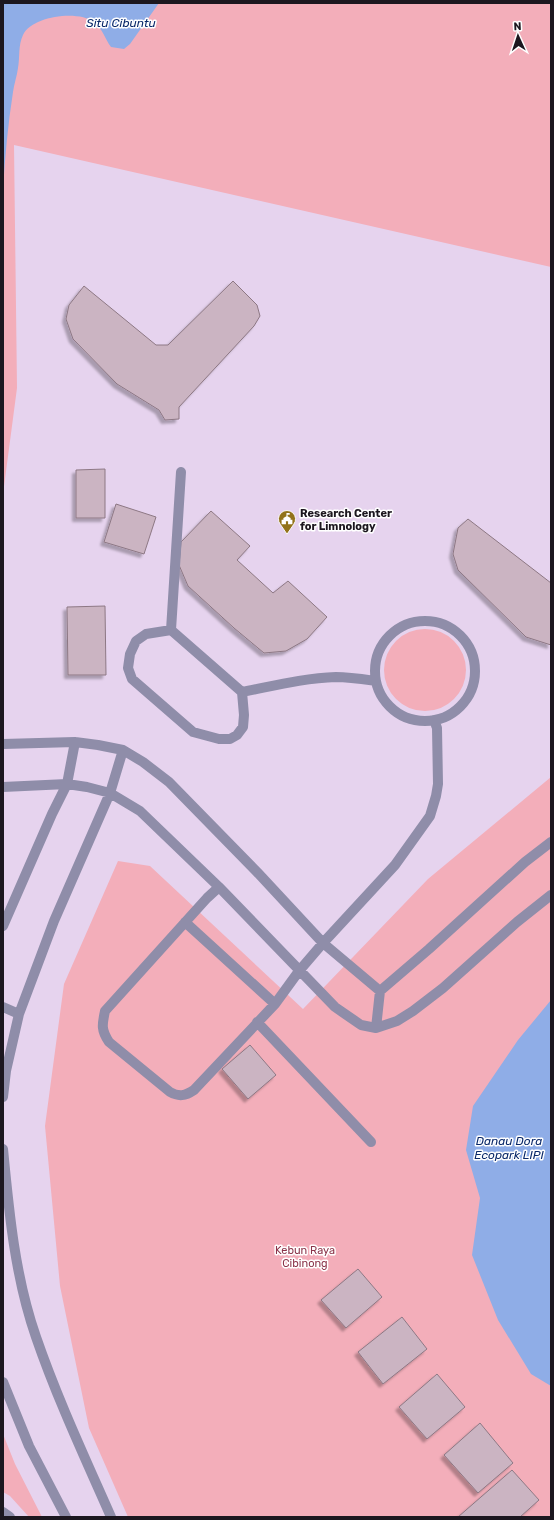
<svg xmlns="http://www.w3.org/2000/svg" width="554" height="1520" font-family="Rubik,sans-serif">
	<style>
		.built { fill: #e6d3ee }
		.green { fill: #f3aeba }
		.water { fill: #8fade7 }
		.building { fill: #cbb4c2; stroke: #8d7884; filter: url(#shadow) }
		.lines { fill: none; stroke-linecap: round; stroke-linejoin: round }
		.service { stroke: #8f8da9; stroke-width: 10 }
		.labels { text-anchor: middle; dominant-baseline: central; stroke-width: 3; stroke-linejoin: round; paint-order: stroke }
		.poi-label { font-size: 11px; font-weight: bold; fill: #1c171f; stroke: #fff; text-anchor: start }
		.park-label { font-size: 11px; fill: #8b344a; stroke: #fff }
		.water-label { font-size: 12px; font-style: italic; fill: #092869; stroke: #fff }
	</style>
	<defs>
		<filter id="shadow"><feDropShadow dx="-3.5" dy="3.5" stdDeviation="1" flood-color="#0004"/></filter>
	</defs>
	<rect width="100%" height="100%" fill="#efe0f5"/>
	<path class="built" d="M3,3h548v1514h-548z"/>
	<path class="green" d="M3,3h548v264l-537,-122 3,243 -14,106z
		M384 670a41 41 0 1 1 82 0a41 41 0 1 1-82 0Z
		M551,777v740h-423l-39,-89 -29,-142 -15,-160 19,-142 54,-123 32,5 153,143 125,-130z
		M3,1434l12,30 27,53h-13l-19,-21 -7,-4z"/>
	<path class="water" d="M3,3h156l-29,41 -6,5 -13,-2c-6,-8 -8,-18 -17,-25 -16,-12 -62,-6 -71,13 -5,10 -3,23 -5,33 -1,8 -4,16 -5,24 -5,32 -8,64 -10,97z
		M551,1000v386l-20,-12 -33,-54 -26,-65 8,-57 -14,-48 7,-44 45,-66z"/>
	<path class="building" d="M233,281l24,24 3,11 -6,10 -75,81v12l-14,1 -6,-10 -42,-26 -44,-45 -7,-20 3,-14 15,-19 72,59h12z
		M105,469v49h-29v-48z
		M116,504l40,13 -12,37 -40,-12z
		M211,511l39,35 -13,14 36,33 15,-12 39,36 -20,22 -21,12 -22,2 -30,-25 -46,-42 -9,-21 2,-23z
		M468,519l83,64v62l-25,-8 -68,-67 -5,-16 5,-26z
		M105,606l1,69h-38l-1,-68z
		M250,1045l26,30 -28,24 -26,-30z
		M358,1269l24,28 -36,31 -25,-28z
		M402,1317l25,32 -44,35 -25,-32z
		M437,1374l28,33 -38,32 -28,-32z
		M480,1423l33,40 -35,30 -34,-38z
		M512,1470l27,30 -19,17h-62z"/>
	<g class="lines">
		<path class="service" d="M181,472l-10,158 71,62c31,-6 62,-14 94,-15 13,0 26,2 40,4
			M375 671a50 50 0 1 1 100 0a50 50 0 1 1-100 0Z
			M171,630l-25,4 -10,7 -6,13 -2,14 4,11 61,53 26,7h11l7,-4 6,-8 1,-12 -2,-23
			M3,744l72,-2 23,3 25,5 20,12 26,20 88,90 66,71 57,48 49,-42 96,-87 26,-20
			M3,787l64,-3 20,3 23,6 30,18 79,76 116,120 26,18 15,3 21,-7 16,-10 30,-23 74,-66 34,-27
			M219,887l-12,11 -102,113c-3,14 -4,19 4,31l61,50c9,5 15,4 24,-2l81,-86 24,-33 24,-28 72,-78 35,-49 6,-20 2,-12 -1,-56 -3,-8
			M185,922l90,82
			M3,926l49,-112 15,-30 8,-42
			M3,1007l16,7
			M257,1022l114,120
			M376,1028l4,-37
			M3,1097l3,-26 13,-57 35,-93 56,-128 13,-43
			M3,1149c6,63 12,128 33,188 21,61 49,121 75,180
			M3,1382l26,64 37,71
			M3,1512l7,5"/>
	</g>
	<defs>
		<symbol id="civic-pin" viewBox="-11 -11 22 30"><path d="M0 17L-7.5 6A9.5 9.5 0 1 1 7.5 6Z" fill="#927219" stroke="#fff"/><path d="M-.6-6.5H3V-4.5H.6V-3L4-1V1h2V6H-6V1h2V-1L-.6-3ZM-1.2 2.5V6h2.4V2.5Z" fill="#fff"/></symbol>
	</defs>
	<g fill-rule="evenodd">
		<use href="#civic-pin" x="277" y="509" width="20" height="27"/>
	</g>
	<g class="labels">
		<g class="poi-label">
			<text x="300" y="513">Research Center<tspan x="300" dy="13">for Limnology</tspan></text>
		</g>
		<g class="park-label">
			<text x="305" y="1250">Kebun Raya<tspan x="305" dy="13">Cibinong</tspan></text>
		</g>
		<g class="water-label">
			<text x="121" y="23">Situ Cibuntu</text>
			<text x="509" y="1141">Danau Dora<tspan x="509" dy="14">Ecopark LIPI</tspan></text>
		</g>
	</g>
	<rect width="554" height="1520" fill="none" stroke="#1c171f" stroke-width="8"/>
	<g transform="translate(518 36) rotate(357)" stroke="#ffffff" stroke-width="3" paint-order="stroke">
	<path d="M0-3L7 15L0 10L-7 15Z" fill="#1c171f"/>
	<text y="-6" font-size="11" font-weight="bold" text-anchor="middle" fill="#1c171f">N</text>
	</g>
</svg>
